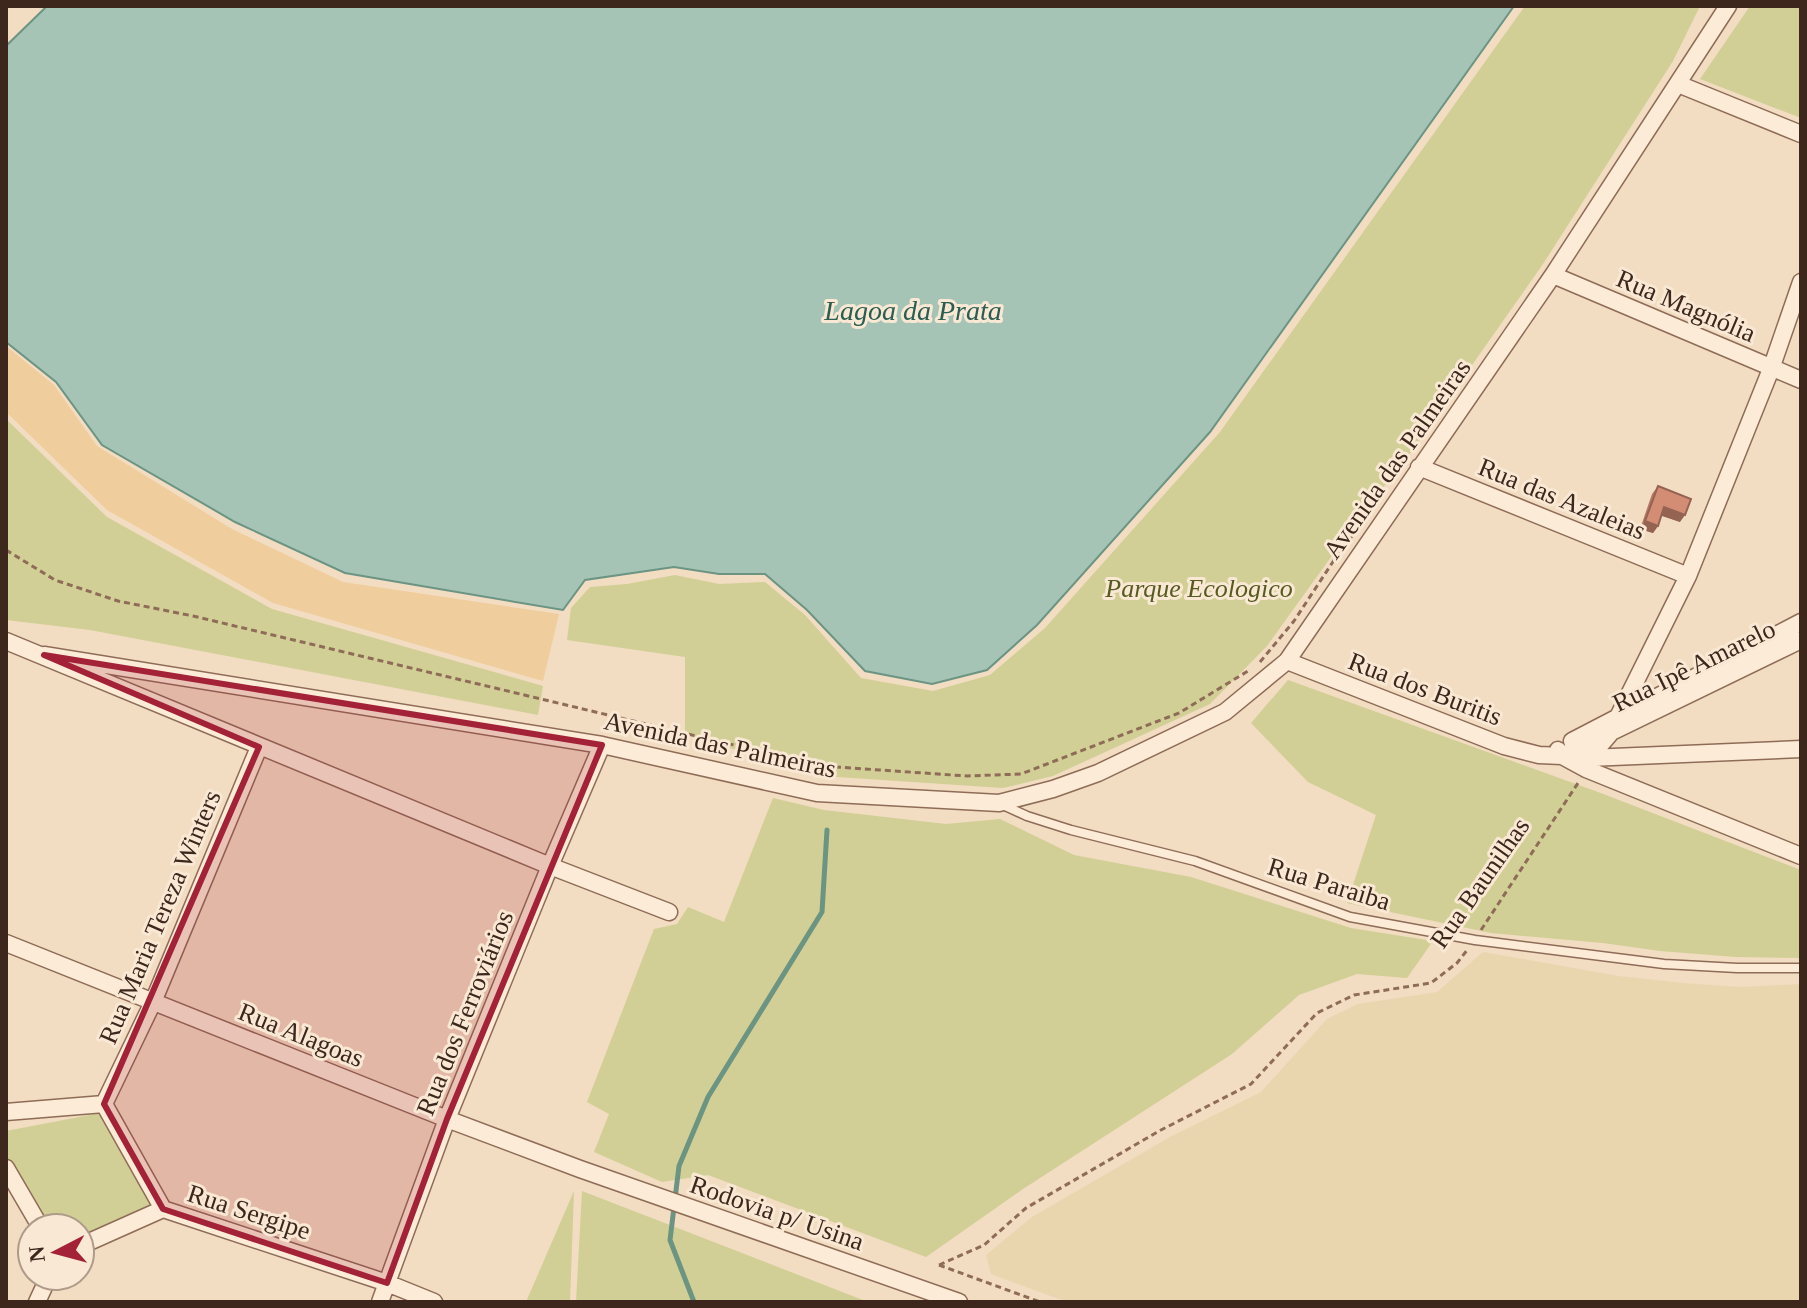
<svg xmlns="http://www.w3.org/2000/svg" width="1807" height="1308" font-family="'Times New Roman',serif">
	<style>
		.farmland { fill: #e9d6af }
		.green { fill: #d1cf95 }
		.sand { fill: #f0cd9d }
		.water { fill: #a5c4b6; stroke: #6b9483; stroke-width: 2 }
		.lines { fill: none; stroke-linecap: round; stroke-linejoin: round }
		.stream { stroke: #6b9483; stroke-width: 5 }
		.service-casing { stroke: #8e6c57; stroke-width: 11 }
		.minor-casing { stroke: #8e6c57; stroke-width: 19 }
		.path { stroke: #8e6c57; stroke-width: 3; stroke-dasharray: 6 4; stroke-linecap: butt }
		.service { stroke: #fcebd7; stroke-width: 8 }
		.minor { stroke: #fcebd7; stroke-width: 16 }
		.wall { fill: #b67965 }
		.shaded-wall { fill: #946352 }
		.building { fill: #d48d75; stroke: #946352; stroke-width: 2 }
		.marked { fill: #a32237; fill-opacity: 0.2; stroke: #a32237; stroke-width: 6; stroke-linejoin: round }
		.labels { text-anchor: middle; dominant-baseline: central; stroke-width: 6; stroke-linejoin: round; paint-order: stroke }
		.street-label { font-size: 26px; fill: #3d271d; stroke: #f9e8d3 }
		.park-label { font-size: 26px; font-style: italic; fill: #565b21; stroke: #f9e8d3 }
		.water-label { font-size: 28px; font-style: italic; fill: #2b5e52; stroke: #f9e8d3 }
	</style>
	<rect width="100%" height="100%" fill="#f2dcc2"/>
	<path class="farmland" d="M1483,952l136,24 64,7 56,4 62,-3v318h-734l-76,-28 -5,-19 46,-38 138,-80 91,-45 66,-73 31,-15 79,-12z"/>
	<path class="green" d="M1525,6h175l-27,55 -130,203 -137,195 -44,55 -95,132 -57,58 -157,72 -50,12 -181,-12 -137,-42v-77l-118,-17 4,-32 19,-21 37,-3 48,-9 44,9 46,-2 40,33 56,63 72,13 57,-16 55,-47 175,-196z
		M1750,6h51v112l-101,-39z
		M6,419l101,98 165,92 271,77 -5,29 -448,-85 -84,-10z
		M1288,680l310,112 203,78v88l-65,-1 -76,-6 -57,-8 -112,-10 -144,-30 29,-88 -68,-33 -57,-59z
		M773,798l51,12 122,14 54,-5 74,36 117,22 160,51 82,13 -26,37 -50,-4 -58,21 -67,59 -209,135 -97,68 -218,-82 -46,7 -68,-30 15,-38 -22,-12 67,-173 23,-5 11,-17 36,15z
		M100,1113l52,92 -72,32v-9h-35l-39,-65v-32z
		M574,1191l-4,111h-44z
		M582,1191l281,109 -287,2z"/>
	<path class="sand" d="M6,346l48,39 43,61 135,83 111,53 216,32 -16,67 -270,-78 -166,-93 -101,-98z"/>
	<path class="water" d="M47,6h1467l-304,426 -173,193 -50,45 -55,14 -67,-13 -58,-61 -42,-36h-46l-45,-7 -89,13 -22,30 -218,-37 -110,-51 -133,-77 -46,-63 -50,-40v-296z"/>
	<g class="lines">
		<path class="stream" d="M694,1302l-24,-62 9,-74 29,-69 114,-185 5,-82"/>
		<defs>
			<path id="service" d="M1003,805l24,11 44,14 124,31 155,56 125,23 189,24 73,4h64"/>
			<path id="minor" d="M1678,84l123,50
				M1553,275l248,105
				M1419,467l269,109
				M6,641l544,225 119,46
				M44,655l558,90 215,48 182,10 54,-14 45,-16 127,-61 62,-51 266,-386 175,-269
				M1287,661l217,85 35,9 23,1 239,-116
				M1572,741l229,-119
				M1558,750l4,6 24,13 215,87
				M1584,755l5,3 212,-9
				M1586,769l3,-11 20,-23 79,-159 83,-207 30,-87
				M6,943l441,176 133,50 379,133
				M104,1104l49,-102 106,-255
				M6,1112l98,-8 59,105 224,74 47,19
				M6,1168l35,60
				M80,1246l83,-37
				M37,1302l12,-26
				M380,1302l67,-183 103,-253 52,-121"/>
		</defs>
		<use href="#service" class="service-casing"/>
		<use href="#minor" class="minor-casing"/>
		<path class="path" d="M6,550l49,30 63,21 75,15 629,150 145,10 54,-2 158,-61 69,-42
			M1260,662l34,-41 48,-73 15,-18
			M1481,930l97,-147
			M939,1265l45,-20 42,-37 135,-78 90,-46 66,-71 37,-18 77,-12 26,-20 11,-14
			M939,1265l101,37"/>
		<use href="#service" class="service"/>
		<use href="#minor" class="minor"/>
	</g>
	<path class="wall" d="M1658,486l22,36 -19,-7 -3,11 -5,7 -13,-4 12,-35z"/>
	<path class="shaded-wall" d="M1664,507l21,8 -5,7 -21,-7z
		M1645,521l13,5 -5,7 -13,-4z"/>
	<path class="building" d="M1658,486l33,13 -6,16 -21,-8 -6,19 -13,-5z"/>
	<path class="marked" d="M44,655l558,90 -155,374 -60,164 -224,-74 -59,-105 155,-357z"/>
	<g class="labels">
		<g class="street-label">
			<text transform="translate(1686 306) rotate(23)">Rua Magnólia</text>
			<text transform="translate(1397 459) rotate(-55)">Avenida das Palmeiras</text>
			<text transform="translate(1562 499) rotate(22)">Rua das Azaleias</text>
			<text transform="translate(1694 666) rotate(-26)">Rua Ipê Amarelo</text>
			<text transform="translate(1425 689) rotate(21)">Rua dos Buritis</text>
			<text transform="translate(720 745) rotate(12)">Avenida das Palmeiras</text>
			<text transform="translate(1480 883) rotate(-55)">Rua Baunilhas</text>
			<text transform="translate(1329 884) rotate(17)">Rua Paraiba</text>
			<text transform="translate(160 917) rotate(-67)">Rua Maria Tereza Winters</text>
			<text transform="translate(465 1013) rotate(-68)">Rua dos Ferroviários</text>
			<text transform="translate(301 1035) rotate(22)">Rua Alagoas</text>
			<text transform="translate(249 1212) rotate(18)">Rua Sergipe</text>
			<text transform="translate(777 1213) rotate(19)">Rodovia p/ Usina</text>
		</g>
		<g class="park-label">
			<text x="1199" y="588">Parque Ecologico</text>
		</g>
		<g class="water-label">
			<text x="913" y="310">Lagoa da Prata</text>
		</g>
	</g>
	<rect width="1807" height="1308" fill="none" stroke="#3d271d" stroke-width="16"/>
	<g transform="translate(56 1252) rotate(264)"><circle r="38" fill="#f9e8d3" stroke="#ae9b8a" stroke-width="2"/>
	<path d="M0-6L14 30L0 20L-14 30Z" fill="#a32237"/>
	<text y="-12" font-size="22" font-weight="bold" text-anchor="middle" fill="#3d271d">N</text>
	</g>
</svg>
